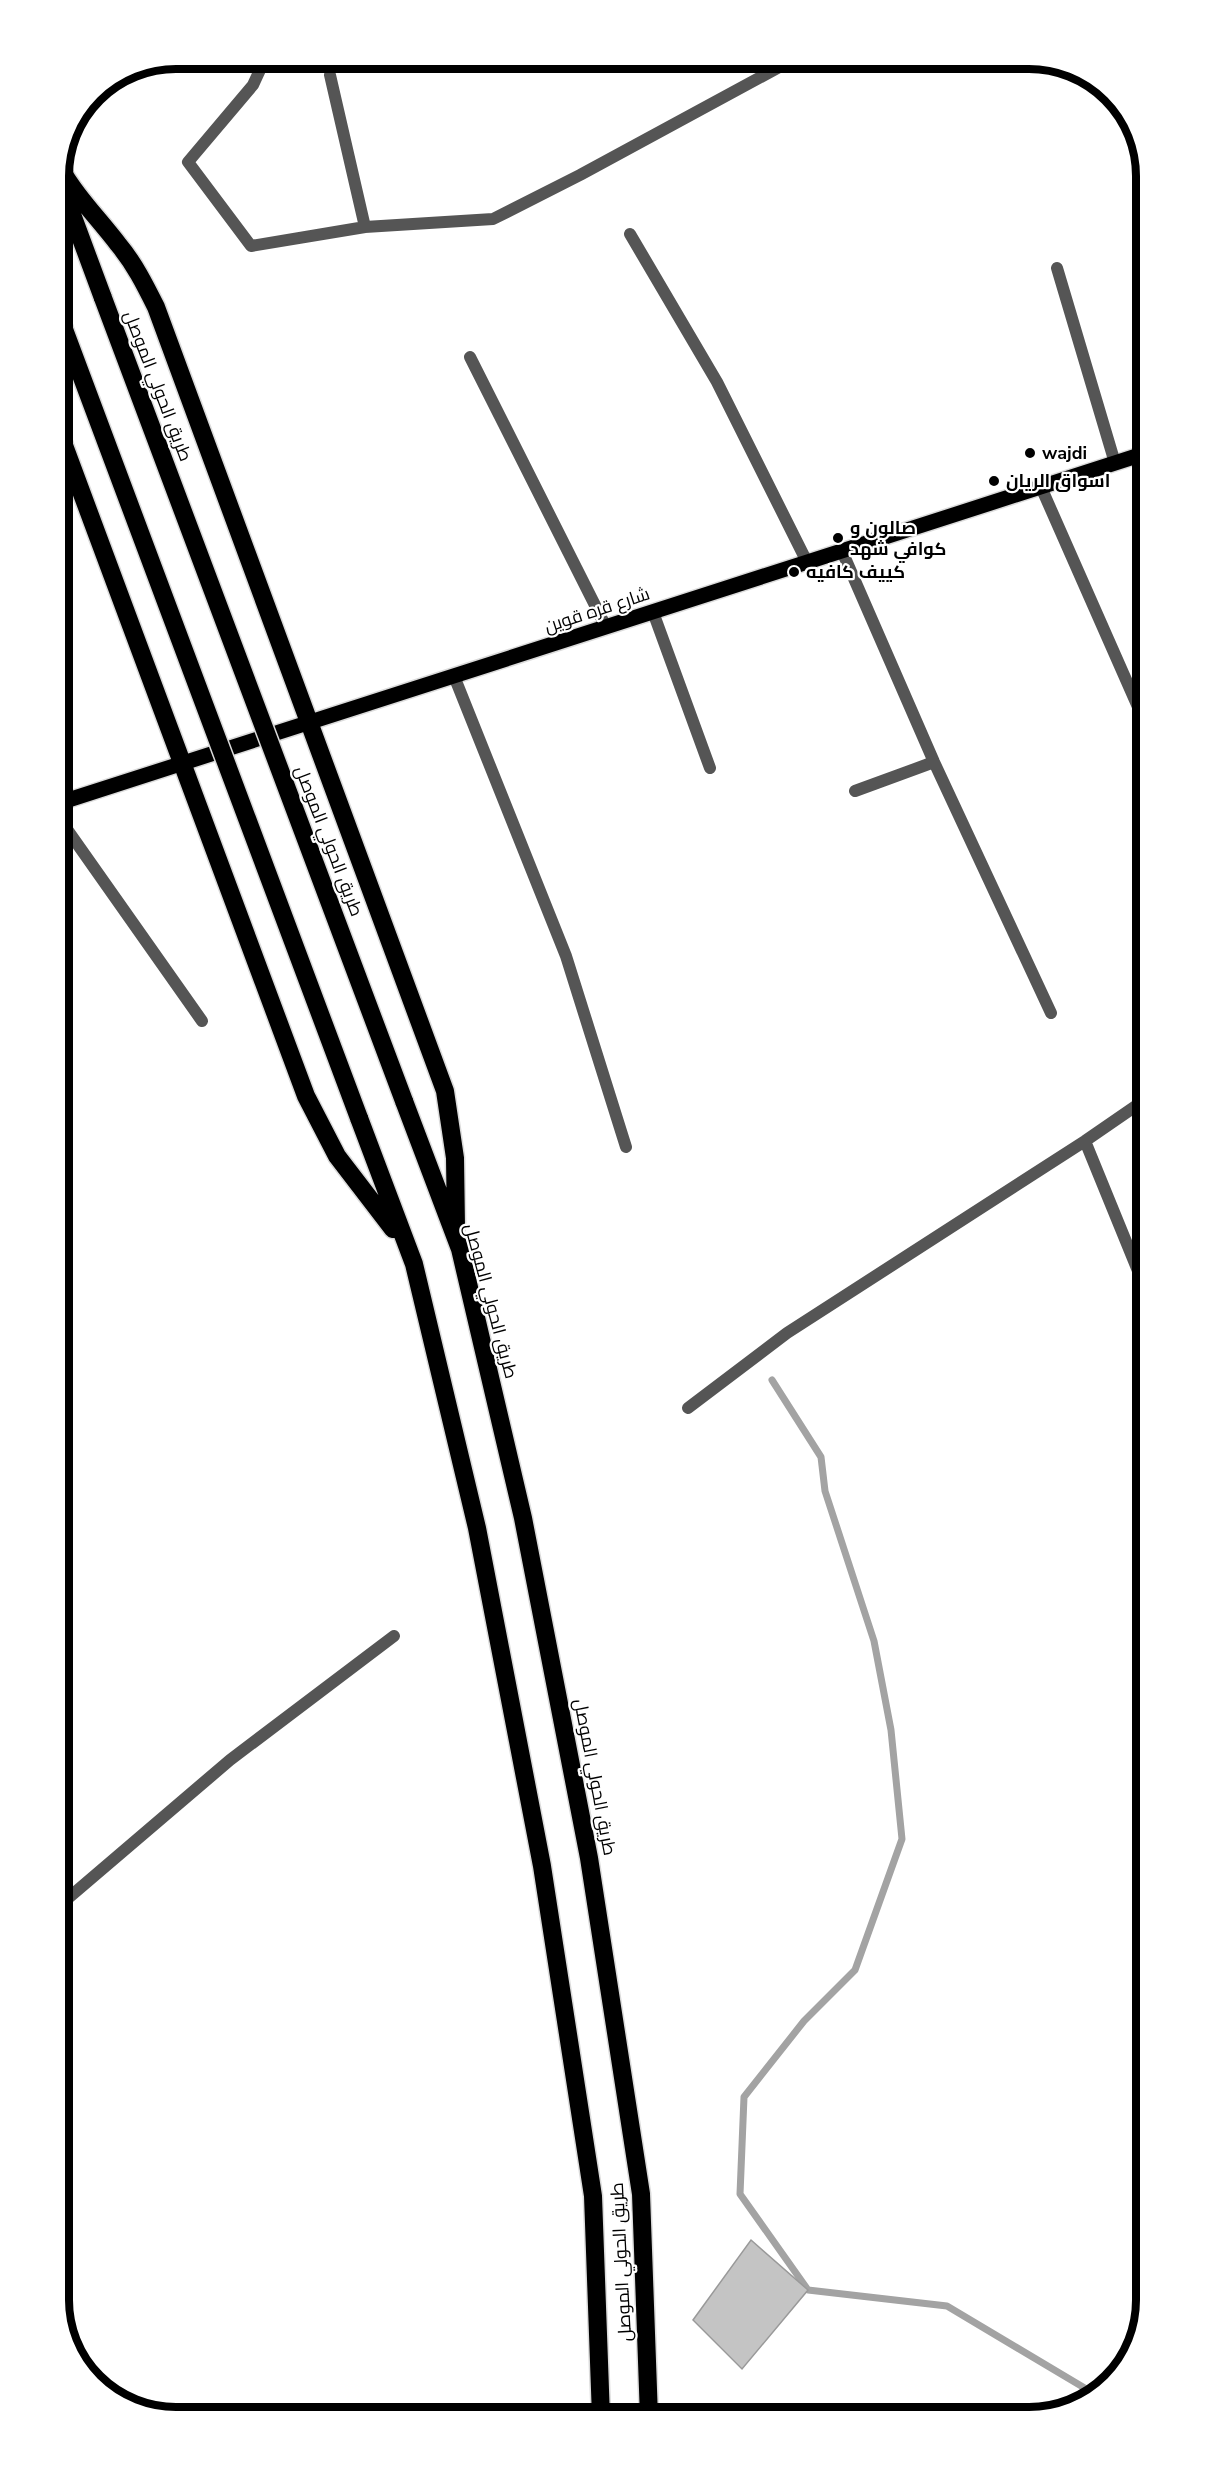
<svg xmlns="http://www.w3.org/2000/svg" width="1205" height="2476" font-family="'Nunito Sans',Cairo,sans-serif">
	<style>
		.lines { fill: none; stroke-linecap: round; stroke-linejoin: round }
		.stream { stroke: #a3a3a3; stroke-width: 7 }
		.building { fill: #c4c4c4; stroke: #999; stroke-width: 1.5 }
		.primary-casing { stroke: #dbdbdb; stroke-width: 18 }
		.highway-casing { stroke: #dbdbdb; stroke-width: 21 }
		.street { stroke: #555; stroke-width: 12 }
		.primary { stroke: #000; stroke-width: 15 }
		.highway { stroke: #000; stroke-width: 18 }
		.highway-bridge-casing { stroke: #dbdbdb; stroke-width: 21; stroke-linecap: butt }
		.highway-bridge { stroke: #000; stroke-width: 18 }
		.poi-dot { fill: #000; stroke: #fff; stroke-width: 2 }
		.labels { text-anchor: middle; dominant-baseline: central; stroke-width: 4.5; stroke-linejoin: round; paint-order: stroke }
		.street-label { font-size: 18px; fill: #000; stroke: #fff }
		.poi-label { font-size: 18px; font-weight: bold; fill: #000; stroke: #fff; text-anchor: start }
		.rim { fill: none; stroke: #000; stroke-width: 8 }
	</style>
	<rect width="100%" height="100%" fill="#fff"/>
	<g class="lines">
		<path class="stream" d="M772,1380l49,77 4,34 49,150 17,89 11,109 -47,131 -51,51 -60,76 -4,97 68,96 139,16 146,87"/>
	</g>
	<path class="building" d="M751,2240l57,50 -66,79 -49,-49z"/>
	<g class="lines">
		<defs>
			<path id="primary" d="M59,803l1087,-350"/>
			<path id="highway" d="M59,166c16,29 39,52 59,78 16,19 27,41 38,63l289,784 10,67 1,69
				M60,182l43,116
				M59,432l247,664 31,60 56,73
				M404,1101l56,148 63,269 66,340 52,336 8,223
				M359,1118l55,146 63,264 65,338 51,330 8,221"/>
		</defs>
		<use href="#primary" class="primary-casing"/>
		<use href="#highway" class="highway-casing"/>
		<path class="street" d="M265,59l-12,26 -65,77 63,84 114,-19 128,-8 87,-44 214,-116
			M330,75l35,152
			M630,234l87,148 90,180
			M1057,268l58,195
			M470,357l136,270
			M1041,487l105,238
			M842,551l92,211 117,251
			M653,612l57,156
			M454,676l112,280 60,191
			M855,791l79,-29
			M59,818l143,203
			M59,1141l3,5
			M1085,1141l60,147 1,47
			M688,1408l99,-75 298,-192 61,-42
			M59,1906l171,-146 164,-124"/>
		<use href="#primary" class="primary"/>
		<use href="#highway" class="highway"/>
		<defs>
			<path id="highway-bridge" d="M103,298l301,803
				M59,316l300,802"/>
		</defs>
		<use href="#highway-bridge" class="highway-bridge-casing"/>
		<use href="#highway-bridge" class="highway-bridge"/>
	</g>
	<g class="poi-dot">
		<circle cx="1030" cy="453" r="6"/>
		<circle cx="994" cy="481" r="6"/>
		<circle cx="838" cy="538" r="6"/>
		<circle cx="794" cy="572" r="6"/>
	</g>
	<g class="labels">
		<g class="street-label">
			<text transform="translate(158 386) rotate(69)">طريق الحولي الموصل</text>
			<text transform="translate(597 610) rotate(-18)">شارع قره قوين</text>
			<text transform="translate(329 841) rotate(69)">طريق الحولي الموصل</text>
			<text transform="translate(491 1301) rotate(75)">طريق الحولي الموصل</text>
			<text transform="translate(595 1777) rotate(79)">طريق الحولي الموصل</text>
			<text transform="translate(621 2262) rotate(-93)">طريق الحولي الموصل</text>
		</g>
		<g class="poi-label">
			<text x="1042" y="453">wajdi</text>
			<text x="1006" y="481">اسواق الريان</text>
			<text x="850" y="528">صالون و<tspan x="850" dy="21">كوافي شهد</tspan></text>
			<text x="806" y="572">كييف كافيه</text>
		</g>
	</g>
	<path d="M0 0H1205V2476H0ZM176 69H1029A107 107 0 0 1 1136 176V2300A107 107 0 0 1 1029 2407H176A107 107 0 0 1 69 2300V176A107 107 0 0 1 176 69Z" fill="#fff" fill-rule="evenodd"/>
	<path class="rim" d="M176 69H1029A107 107 0 0 1 1136 176V2300A107 107 0 0 1 1029 2407H176A107 107 0 0 1 69 2300V176A107 107 0 0 1 176 69Z"/>
</svg>
